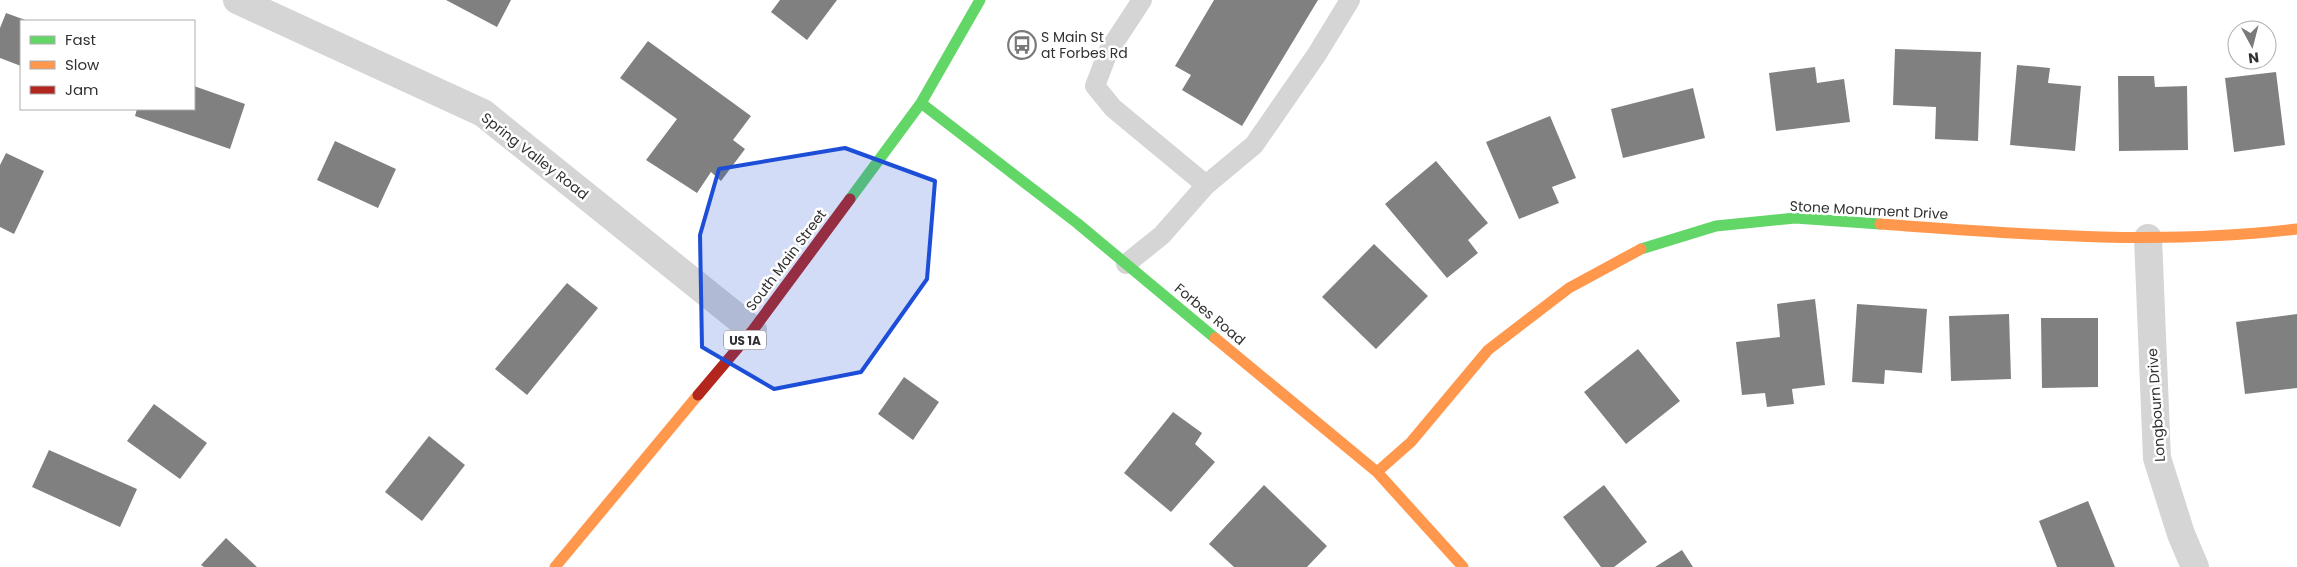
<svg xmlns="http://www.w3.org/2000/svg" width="2297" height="567" font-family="Poppins,sans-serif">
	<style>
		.building { fill: #808080 }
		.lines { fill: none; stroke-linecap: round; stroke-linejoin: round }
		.lane { stroke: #d5d5d5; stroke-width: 20 }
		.street { stroke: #d5d5d5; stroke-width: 28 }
		.fast { stroke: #63d668; stroke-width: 11 }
		.slow { stroke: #ff974d; stroke-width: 11 }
		.jam { stroke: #b3261e; stroke-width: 11 }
		.marked { fill: #1d4ed8; fill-opacity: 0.2; stroke: #1d4ed8; stroke-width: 4; stroke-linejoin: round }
		.labels { text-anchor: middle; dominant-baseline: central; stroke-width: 5; stroke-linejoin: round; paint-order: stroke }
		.shield { fill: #fff; stroke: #6f6f6f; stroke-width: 1 }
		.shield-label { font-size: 12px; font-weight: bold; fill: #313131 }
		.poi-label { font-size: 14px; fill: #313131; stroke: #fff; text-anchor: start }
		.street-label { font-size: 14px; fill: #313131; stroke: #fff }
	</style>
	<rect width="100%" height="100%" fill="#fff"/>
	<path class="building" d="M446,0h65l-14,27z
		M780,0h57l-30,40 -36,-28z
		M1214,0h104l-76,126 -60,-36 9,-15 -16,-9z
		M6,13l22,8h-7v45l-21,-8v-30z
		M648,41l103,75 -18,24 12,9 -24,32 -10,-9 -14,21 -51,-33 31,-41 -57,-41z
		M1895,49l86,3 -3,89 -43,-2 1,-32 -43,-2z
		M2017,65l33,3 -2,15 33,3 -6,65 -65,-6z
		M1815,67l2,16 27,-4 6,43 -74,9 -7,-58z
		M2276,72l9,73 -51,7 -9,-74z
		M2118,76h36l1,11 32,-1 1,64 -69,1z
		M194,86l51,18 -15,45 -95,-33 2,-7h57z
		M1693,88l12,50 -82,20 -12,-49z
		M1550,116l26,62 -24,9 7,16 -40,16 -33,-77z
		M335,141l61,28 -18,39 -61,-28z
		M6,153l38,18 -30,63 -14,-7v-62z
		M1436,161l52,62 -20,17 10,13 -31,25 -62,-74z
		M1374,244l54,52 -52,53 -54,-52z
		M567,283l31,25 -71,87 -32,-26z
		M1815,299l10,86 -33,4 2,15 -27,3 -2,-14 -23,2 -6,-53 44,-5 -3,-33z
		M1857,304l70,5 -5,64 -37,-3 -1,14 -32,-2z
		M2009,314l2,65 -60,2 -2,-65z
		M2297,314v74l-52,6 -9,-72z
		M2041,318h57v69l-56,1z
		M1638,349l42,52 -54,43 -42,-52z
		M904,377l35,25 -26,38 -35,-26z
		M154,404l53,39 -27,36 -53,-38z
		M1173,412l29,21 -7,11 20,18 -44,50 -47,-39z
		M429,436l36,29 -43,56 -37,-29z
		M49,450l88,39 -17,38 -88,-40z
		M1264,485l63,61 -20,21h-73l-25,-23z
		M1604,485l43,57 -33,25h-13l-38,-50z
		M2088,501l27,66h-58l-18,-46z
		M226,538l31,29h-53l-3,-2z
		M1682,550l11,17h-38z"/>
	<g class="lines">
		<path class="lane" d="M1142,0l-34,52 -13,34 18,22 93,77
			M1126,264l36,-29 44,-50 48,-40 63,-91 33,-54"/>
		<path class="street" d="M237,0l246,113 270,217
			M2148,238l9,220 24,76 14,33"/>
		<path class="fast" d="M921,103l156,120 138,115
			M850,199l71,-96 59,-103
			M1641,249l75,-23 79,-8 85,6"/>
		<path class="slow" d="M1880,224c139,10 278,22 417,5
			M1215,338l162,134 86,95
			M1377,472l34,-30 77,-92 81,-62 72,-39
			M555,567l143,-172"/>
		<path class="jam" d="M698,395l55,-65 97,-131"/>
	</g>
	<path class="marked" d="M845,148l90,33 -8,98 -66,93 -87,17 -72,-42 -2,-112 19,-66z"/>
	<defs>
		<symbol id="bus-ring" viewBox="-11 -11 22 22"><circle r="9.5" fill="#fff" stroke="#797979" stroke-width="1.5"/><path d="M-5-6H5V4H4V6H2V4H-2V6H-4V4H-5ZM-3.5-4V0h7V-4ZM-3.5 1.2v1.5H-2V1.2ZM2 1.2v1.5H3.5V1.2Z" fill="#797979"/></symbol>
	</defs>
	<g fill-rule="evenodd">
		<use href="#bus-ring" x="1006" y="29" width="32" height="32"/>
	</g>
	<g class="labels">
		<rect class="shield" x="724" y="330.5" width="42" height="19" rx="4"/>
		<g class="shield-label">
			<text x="745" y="340">US 1A</text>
		</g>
		<g class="poi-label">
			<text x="1041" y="37">S Main St<tspan x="1041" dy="16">at Forbes Rd</tspan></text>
		</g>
		<g class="street-label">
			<text transform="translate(535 156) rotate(38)">Spring Valley Road</text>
			<text transform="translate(1869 210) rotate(3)">Stone Monument Drive</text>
			<text transform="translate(786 260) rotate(-53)">South Main Street</text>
			<text transform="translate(1210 314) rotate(40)">Forbes Road</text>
			<text transform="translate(2156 405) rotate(-94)">Longbourn Drive</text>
		</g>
	</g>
	<rect x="20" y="20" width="175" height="90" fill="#ffffff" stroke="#adadad"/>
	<rect x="30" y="36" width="25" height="8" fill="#63d668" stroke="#adadad"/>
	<text x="65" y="45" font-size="15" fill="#313131">Fast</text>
	<rect x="30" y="61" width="25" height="8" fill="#ff974d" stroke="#adadad"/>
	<text x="65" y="70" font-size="15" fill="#313131">Slow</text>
	<rect x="30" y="86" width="25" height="8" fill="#b3261e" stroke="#adadad"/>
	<text x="65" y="95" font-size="15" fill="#313131">Jam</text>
	<g transform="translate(2252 45) rotate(173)"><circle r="24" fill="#ffffff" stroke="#adadad"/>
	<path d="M0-4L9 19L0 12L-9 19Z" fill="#797979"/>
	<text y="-8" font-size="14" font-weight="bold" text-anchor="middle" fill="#313131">N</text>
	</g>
</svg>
